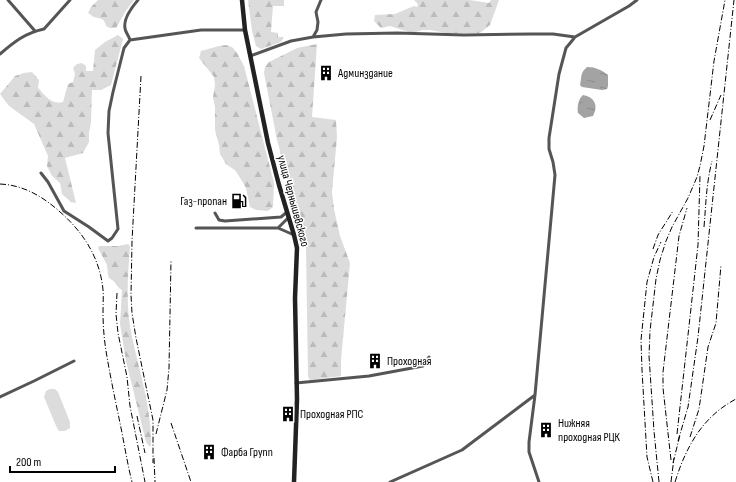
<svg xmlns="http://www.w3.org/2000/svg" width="736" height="482" font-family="'Sofia Sans Condensed',sans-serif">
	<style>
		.forest { fill: url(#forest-firs) }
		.garden { fill: #dcdcdc }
		.water { fill: url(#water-ripples) }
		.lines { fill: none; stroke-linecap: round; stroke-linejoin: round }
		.street { stroke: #555; stroke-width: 3 }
		.secondary { stroke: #222; stroke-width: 4.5 }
		.rail { stroke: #000; stroke-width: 1; stroke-dasharray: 6 2 1 2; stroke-linecap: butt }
		.labels { text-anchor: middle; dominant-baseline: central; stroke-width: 3; stroke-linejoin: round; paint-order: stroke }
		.poi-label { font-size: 12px; fill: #000; stroke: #fff; text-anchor: start }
		.street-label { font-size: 12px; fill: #000; stroke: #fff }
	</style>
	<defs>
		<pattern id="forest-firs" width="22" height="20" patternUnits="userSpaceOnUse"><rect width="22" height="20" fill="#dcdcdc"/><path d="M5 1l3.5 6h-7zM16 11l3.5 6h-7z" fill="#bbb"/></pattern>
		<pattern id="water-ripples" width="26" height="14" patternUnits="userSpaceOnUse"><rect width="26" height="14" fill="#a3a3a3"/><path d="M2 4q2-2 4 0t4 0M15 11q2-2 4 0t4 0" fill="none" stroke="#8b8b8b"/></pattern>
	</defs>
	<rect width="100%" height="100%" fill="#fff"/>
	<path class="forest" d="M98,0h36l-9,12 -6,11 -3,5h-6l-4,-2c-2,-9 -6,-7 -12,-9 -1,0 -5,-4 -6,-4l3,-6z
		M248,0h36v6h-11l-2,26 7,1v4h6l-3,5 -20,7 -5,-3 -4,-15z
		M414,0h55l20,3 2,-3h8l-9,25 -10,8h-34l-16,-3h-7l-11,3 -22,-7 -9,2 -7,-7 1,-6 20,-1 19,-8 3,1 1,-3z
		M118,35l5,4 -12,46 -10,5h-9l-1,32 -2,11v9l-6,11 -18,5 11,45 -5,-1 -9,-8 -2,-11 -8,-7 -5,-10 1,-10 -14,-32 -25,-18 -9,-12 15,-18 9,-3 8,-1 7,8 -1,8c8,8 13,17 25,14l5,-18 5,-2 2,-8 -2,-6 4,-4 5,-1 4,3v5h7l2,-21 10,-8z
		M317,44l-5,73 24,3 1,17 -5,55 2,17 6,27 10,27 -9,97v16l-31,4 -2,-3 -2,-131 -29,-106 -13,-67 1,-6 4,-5 28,-14z
		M226,45l6,2 5,6 7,13 30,117 -1,24 -5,4 -12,-1 -6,-3 -4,-19 -10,-17 -10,-7 -6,-10 -1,-9 -4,-15v-23l-2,-10 2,-12 -1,-8 -15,-19 2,-7 18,-5z
		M128,244l1,1 1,2c-2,26 -4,53 0,79 7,40 22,79 21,120h-2l-3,-4 -20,-81 -6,-37 2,-34 -3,-2 -4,-6 -6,-4 -1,-3 -1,-10 -9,-17 1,-2h19z"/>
	<path class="garden" d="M50,389h5l3,3 12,30v6l-5,3h-6l-2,-3 -13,-31 2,-6z"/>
	<path class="water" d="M587,67c8,0 15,3 21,8v11l-1,3 -5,1 -20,-3 -2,-2c2,-9 0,-12 7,-18z
		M583,95c11,2 16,10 10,21l-9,2 -6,-5c-1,-5 0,-14 5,-18z"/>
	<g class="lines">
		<path class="street" d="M8,0l27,31
			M313,37l4,-7 1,-8 -2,-10 5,-12
			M130,40c-1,-4 -5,-8 -5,-12 -2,-10 7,-21 13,-28
			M0,54c14,-12 25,-21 44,-25l26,-29
			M250,56l41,-15 22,-4 33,-3 51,-1 67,2 68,-1h21l22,3
			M41,173l7,9 16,29 25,16 19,14 4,-3 6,-9 -10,-96 1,-22 4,-19 11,-44 6,-8 71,-10h44
			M215,213l4,7 6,1 56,-4 6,-5
			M196,228h82l16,7
			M278,228l11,-11
			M296,383l73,-7 54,-10 6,-9
			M0,397l34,-16 40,-20
			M390,482l72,-32 73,-55
			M539,482l-10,-30v-10l6,-47 20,-220 -2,-13 -4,-13v-11l10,-64 7,-26 5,-6 4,-5 54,-31 8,-6"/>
		<path class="secondary" d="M242,0l3,30 23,113 11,42 15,50 3,13 -2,50 2,101 -3,83"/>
		<path class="rail" d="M141,76l-9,165 -1,54 1,18 4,25 17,82v43
			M710,120l11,-25
			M0,184c23,1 42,12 59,27 22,19 38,42 43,71 2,10 1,20 1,30 0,13 1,26 3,39 4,24 9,48 14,72 4,19 7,39 12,59
			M704,227c2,-23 2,-42 8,-66
			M653,249l5,-14 15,-24
			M117,293l-1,21 2,19 9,44 3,29 15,76
			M137,416l8,37
			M171,423l20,59
			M156,434l11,-44 2,-22 2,-107
			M677,434l21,-189 2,-69
			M690,437l9,-28 9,-62 8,-24 5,-58
			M678,441l10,-34 10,-70 36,-337
			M154,458l1,24
			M671,460l-8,-72v-16l16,-136 8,-28
			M673,463l7,-28
			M653,482l-6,-25 -5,-87 -1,-30 6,-58 7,-25 7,-15
			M659,482l-5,-51 -5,-75 1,-25 6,-52 4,-19 6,-19 6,-14 16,-29 9,-21 3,-11 4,-20 10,-85 11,-61
			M671,482l3,-24
			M675,482c11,-35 27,-65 61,-83"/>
	</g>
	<defs>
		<symbol id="building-bare" viewBox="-9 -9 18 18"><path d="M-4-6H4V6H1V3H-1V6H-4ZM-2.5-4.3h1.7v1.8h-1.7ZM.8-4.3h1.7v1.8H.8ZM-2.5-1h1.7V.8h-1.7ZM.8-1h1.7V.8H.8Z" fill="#000" stroke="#fff" stroke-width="2.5" paint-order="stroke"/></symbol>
		<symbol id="fuel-bare" viewBox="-9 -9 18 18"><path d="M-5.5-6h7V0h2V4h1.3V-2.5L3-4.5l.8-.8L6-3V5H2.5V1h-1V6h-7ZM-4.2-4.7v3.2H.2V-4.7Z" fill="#000" stroke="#fff" stroke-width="2.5" paint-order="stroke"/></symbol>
	</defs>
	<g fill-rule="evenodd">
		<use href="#building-bare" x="315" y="62" width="22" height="22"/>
		<use href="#fuel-bare" x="228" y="190" width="22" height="22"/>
		<use href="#building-bare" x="364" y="350" width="22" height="22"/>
		<use href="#building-bare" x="277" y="403" width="22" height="22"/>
		<use href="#building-bare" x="535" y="419" width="22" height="22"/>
		<use href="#building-bare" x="198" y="441" width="22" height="22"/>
	</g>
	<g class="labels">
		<g class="poi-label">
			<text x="338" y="73">Админздание</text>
			<text x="227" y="201" text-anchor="end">Газ-пропан</text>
			<text x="387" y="361">Проходная</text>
			<text x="300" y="414">Проходная РПС</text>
			<text x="558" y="423">Нижняя<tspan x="558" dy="14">проходная РЦК</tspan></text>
			<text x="221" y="452">Фарба Групп</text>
		</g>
		<g class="street-label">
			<text transform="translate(293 201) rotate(75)">улица Чернышевского</text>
		</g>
	</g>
	<path d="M10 466v6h105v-6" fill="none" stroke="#000000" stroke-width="2"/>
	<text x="16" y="466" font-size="12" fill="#000000" stroke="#ffffff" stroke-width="3" paint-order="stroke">200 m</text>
</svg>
